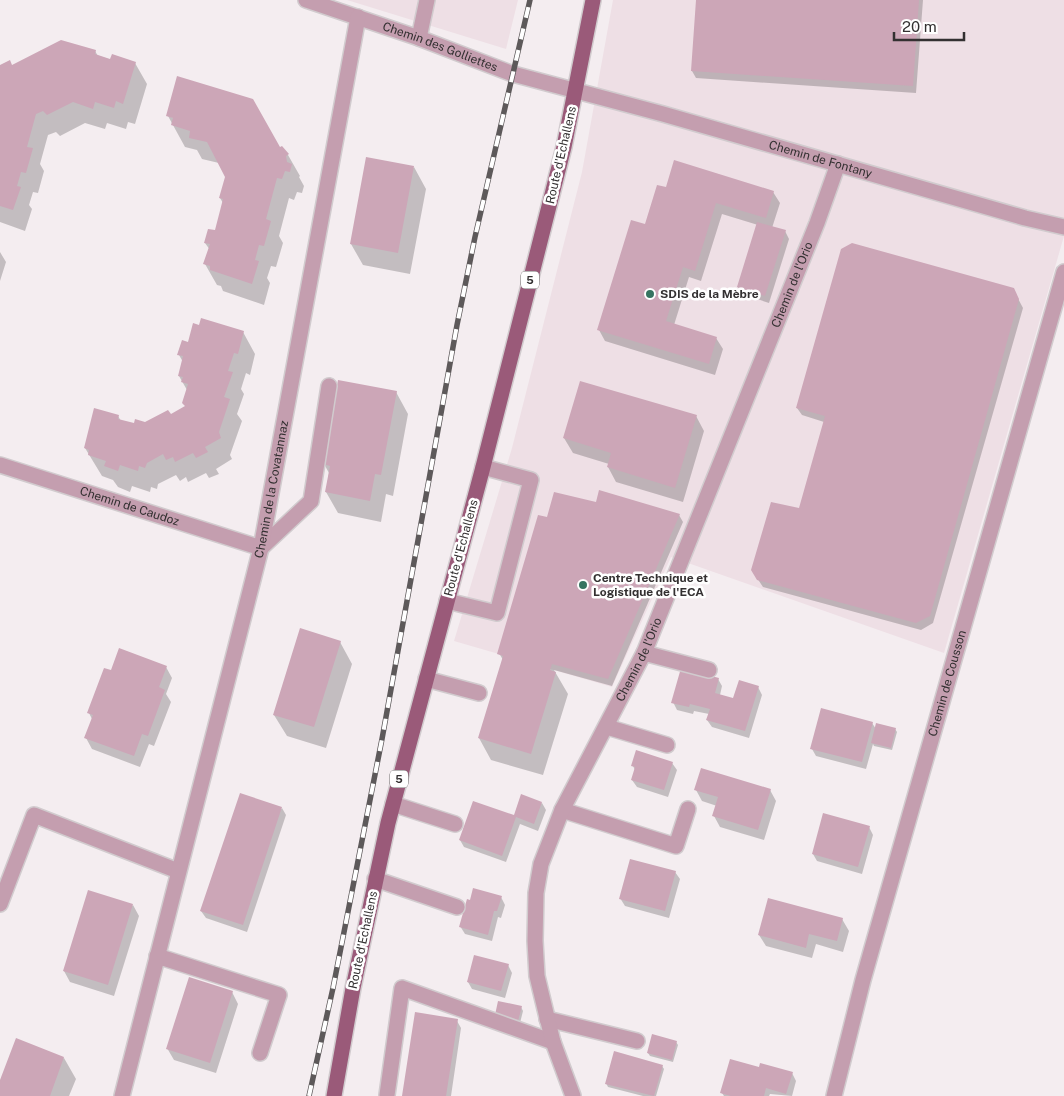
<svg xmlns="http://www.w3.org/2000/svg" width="1064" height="1096" font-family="'Public Sans',sans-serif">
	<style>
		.built { fill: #eedfe5 }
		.shadow { fill: #0003 }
		.building { fill: #cca6b7 }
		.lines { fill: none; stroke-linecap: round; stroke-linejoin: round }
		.minor-casing { stroke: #d1cbce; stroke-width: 18 }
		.major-casing { stroke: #d1cbce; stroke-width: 18 }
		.minor { stroke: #c49eaf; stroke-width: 15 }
		.major { stroke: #9a5a79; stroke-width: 15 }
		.rail-casing { stroke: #5d595a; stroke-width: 5.5 }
		.rail { stroke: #fff; stroke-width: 4; stroke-dasharray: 11; stroke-linecap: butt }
		.poi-dot { fill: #367461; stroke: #fff; stroke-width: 2 }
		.labels { text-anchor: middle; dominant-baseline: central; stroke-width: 5; stroke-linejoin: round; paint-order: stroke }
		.shield { fill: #fff; stroke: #706e6f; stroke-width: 1 }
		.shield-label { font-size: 11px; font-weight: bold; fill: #333031 }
		.street-label { font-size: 12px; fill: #333031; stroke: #fff }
		.poi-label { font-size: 12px; font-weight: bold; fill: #333031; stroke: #fff; text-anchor: start }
	</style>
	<rect width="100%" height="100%" fill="#f4edf0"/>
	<path class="built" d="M347,0h171l-12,49z
		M613,0h451v236l-120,417 -273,-96 -59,130 -158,-46 58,-193 70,-276z"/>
	<path class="shadow" d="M697,0h226l-7,93 -220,-15 -4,-7z
		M95,51l3,5 13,4 24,3 12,21 -12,40 -7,-2 -2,7 -19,-6 -2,6 -20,-6 -25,13 -4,-4 -8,3 -8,29 4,7 -6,22 -5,-1 -4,13 3,4 -7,22 -25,-9v-156h12z
		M168,116l112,33 8,6 12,21 -1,1 5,9 -2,7 -5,-1 -3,8 -5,-2 -10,38 4,7 -7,24 -5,-1 -4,12 3,5 -6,22 -41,-14 -2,-5 -4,-1 -12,-21 5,-14 -5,-7 11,-11 7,-29 -3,-5 6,-21 -7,-14 -17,-4 -5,-9 -12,-3z
		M414,167l12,22 -16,85 -47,-9 -12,-21z
		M666,188l107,4 7,11 -8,25 13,3 4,8 -20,64 -27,-9 -4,-7 20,-62 -36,-11 -21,67 -12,-4 -15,48 42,13 7,11 -8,26 -110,-34 -6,-11 46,-104z
		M0,252l6,10 -6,19z
		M1013,289l10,19 -90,315 -12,7 -158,-43 -6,-9 43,-69 24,-87 -22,-7 -5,-7z
		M243,332l12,22 -5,21 -4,-2 -5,16 3,5 -7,20 5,7 -12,34 2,4 -16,10 3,5 -10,4 -3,-5 -18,9 -2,-5 -6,4 -4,-6 -18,9 -1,5 -6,-2 -1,5 -18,-6 -2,6 -12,-5 -5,-7 -11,-4 -17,-28 33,-32 3,5 14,3h11l24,-8 15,-9 2,-17 -8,-14 4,-14 -4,-7 10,-12z
		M396,392l12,22 -15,82 -7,-2 -5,28 -43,-9 -12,-21 3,-19 -5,-9z
		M696,416l8,15 -21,71 -67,-20 -8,-15 1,-3 -36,-11 -9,-15z
		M597,504l82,11 4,7 -71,164 -58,-16 14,24 -25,81 -52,-15 -12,-22 24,-78 -4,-7 49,-135z
		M340,642l12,22 -26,84 -39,-12 -13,-21z
		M166,667l6,11 -6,16 5,8 -17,44 -5,-2 -9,23 -48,-18 -6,-11 6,-19 -3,-6 22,-41z
		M718,679l4,7 -2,9 14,5 24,-13 4,8 -13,43 -37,-11 -5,-7 2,-6 -15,-3 -1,3 -16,-4 -4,-8z
		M872,723l4,6h19l2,3 -5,18 -18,-4 -1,-2 -7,25 -50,-13 -4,-7z
		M672,763l5,7 -9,27 -31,-10 -5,-7 3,-10 -2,-4z
		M696,790h74l6,11 -12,39 -44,-13 -6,-11 3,-10 -15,-5z
		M542,803l4,7 -8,21 -18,-7 -14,38 -42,-15 -4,-7 54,-23z
		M282,808l4,7 -39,117 -41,-14 -5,-7z
		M869,827l4,8 -11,39 -45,-13 -4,-7z
		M675,872l5,7 -11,39 -44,-12 -5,-8z
		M501,897l4,8 -4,13 -3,-1 -6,24 -27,-7 -5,-8z
		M133,905l6,11 -25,80 -44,-14 -6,-11z
		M842,919l7,12 -6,21 -27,-8 -4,14 -46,-12 -7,-11z
		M508,965l4,8 -7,25 -33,-9 -4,-7z
		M232,992l6,12 -22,69 -42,-13 -7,-12z
		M521,1007l2,4 -3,12 -24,-8z
		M457,1021l4,7 -10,68h-48z
		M676,1042l2,3 -5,17 -23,-6 -2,-3z
		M64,1058l12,21 -7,17h-69v-13z
		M662,1066l2,3 -8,27h-13l-35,-9 -2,-4z
		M760,1069l32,4 4,8 -4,15 -22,-2 -1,2h-45l-2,-3z"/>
	<path class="building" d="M696,0h223l-6,86 -222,-15z
		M61,40l35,10 -1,4 15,5 2,-5 24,8 -13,42 -7,-3 -2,7 -19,-6 -2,7 -20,-7 -26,13 -4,-4 -7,3 -9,33 6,1 -7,25 -5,-1 -4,14 4,1 -8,23 -13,-4v-141l10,-5 2,5z
		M177,76l76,23 27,48 2,-1 7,8 -3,2 1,6 5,2 -2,8 -5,-1 -3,8 -5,-1 -11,41 5,2 -7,25 -5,-1 -4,15 4,1 -7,23 -42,-14v-4l-7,-2 7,-20 -6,-1 4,-14 7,1 8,-31 -4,-1 6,-21 -18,-35 -18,-4 1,-7 -19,-6 2,-7 -7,-2z
		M366,157l48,9 -16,87 -48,-9z
		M674,160l100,31 -8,27 -50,-15 -21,68 -12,-4 -17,54 51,16 -8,27 -112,-34 34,-110 14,4 12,-39 9,2z
		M757,222l29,8 -21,66 -28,-9z
		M852,243l162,45 5,11 -89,317 -14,7 -159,-43 -6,-10 20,-68 28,6 26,-92 -29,-8 45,-159z
		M201,318l43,13 -6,23 -4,-1 -6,18 5,1 -9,25 6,2 -11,33 2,6 -16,9 3,5 -12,6 -3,-5 -18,9 -2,-5 -7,3 -3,-6 -16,9 -2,5 -6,-2 -1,5 -18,-6 -2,6 -14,-5 2,-5 -18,-6 1,-5 -5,-2 10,-40 25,7 -1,4 16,4 1,-4 10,3 23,-12 3,4 14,-8 -3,-3 6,-19 -7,-2 2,-5 -5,-1 5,-20 -6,-1 5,-15 6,2 5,-19 6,2z
		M338,380l59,11 -16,84 -6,-1 -5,27 -45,-9 5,-26 -7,-2z
		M580,381l117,34 -22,73 -68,-21 4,-14 -48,-15z
		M599,490l81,24 -72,165 -56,-15 -2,6 6,2 -25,82 -53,-16 25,-82 -6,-2 41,-139 9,2 7,-25 42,10z
		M300,628l41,13 -27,86 -41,-12z
		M119,648l48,18 -8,21 6,3 -17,46 -6,-2 -8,22 -50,-18 9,-23 -6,-2 17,-45 7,2z
		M681,668l38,10 -4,15 18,5 6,-18 20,6 -14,45 -39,-11 4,-11 -20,-5 -1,3 -18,-4z
		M821,708l52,14 -11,40 -52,-13z
		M876,723l20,5 -5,20 -20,-5z
		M636,750l37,12 -9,28 -33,-10 4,-13 -4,-1z
		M701,768l70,21 -13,41 -46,-14 6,-19 -24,-7z
		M240,793l42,14 -39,118 -43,-14z
		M521,794l21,8 -8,22 -18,-7 -14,39 -43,-16 14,-39 41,14z
		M823,813l47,13 -12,41 -46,-13z
		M630,859l46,12 -11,40 -46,-12z
		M473,888l29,8 -5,15h-3l-6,24 -29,-8 8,-28 3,1z
		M88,890l45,14 -25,81 -45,-14z
		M768,898l75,20 -6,23 -28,-7 -3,14 -48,-13z
		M474,955l35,9 -8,27 -34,-9z
		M189,977l44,14 -23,72 -44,-14z
		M498,1001l24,5 -4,15 -23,-6z
		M415,1012l43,7 -12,77h-44z
		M652,1034l25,7 -5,19 -25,-7z
		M16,1038l48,19 -14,39h-50v-16z
		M614,1051l49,14 -9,31 -49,-12z
		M730,1059l29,8 1,-4 33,9 -7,22 -20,-6 -2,8h-33l-11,-3z"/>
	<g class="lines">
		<defs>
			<g id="minor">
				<path id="s1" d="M306,0l113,38 94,36 150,40 362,104 39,9"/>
				<path d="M419,38l8,-38"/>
				<path id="s2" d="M0,465l261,83 50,-47 18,-115"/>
				<path d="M447,601l50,12 34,-133 -48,-13"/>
				<path d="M644,653l65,17"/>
				<path d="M426,679l53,14"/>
				<path d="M607,727l60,18"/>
				<path d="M393,804l62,20"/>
				<path d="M562,810l114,36 12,-37"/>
				<path d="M375,879l82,28"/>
				<path d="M0,904l34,-89 144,56"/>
				<path d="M157,956l122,39 -19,58"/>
				<path d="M547,1019l90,22"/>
				<path d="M387,1095l15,-107 151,54"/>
				<path id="s3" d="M122,1096l139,-548 97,-531"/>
				<path id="s4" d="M573,1096l-20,-54 -16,-66 -2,-35 1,-48 5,-29 21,-54 82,-157 173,-430 21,-59"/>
				<path id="s5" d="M834,1096l29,-116 201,-708"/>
			</g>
			<path id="major" d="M334,1096l19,-108 35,-165 95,-356 81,-320 29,-147"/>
		</defs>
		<use href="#minor" class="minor-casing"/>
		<use href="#major" class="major-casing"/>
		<use href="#minor" class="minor"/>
		<use href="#major" class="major"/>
		<defs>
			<path id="rail" d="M309,1096l24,-108 49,-249 75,-414 18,-88 55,-237"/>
		</defs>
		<use href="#rail" class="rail-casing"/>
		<use href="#rail" class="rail"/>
	</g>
	<g class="poi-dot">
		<circle cx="650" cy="294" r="5"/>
		<circle cx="583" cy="585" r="5"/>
	</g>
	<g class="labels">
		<g class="shield">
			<rect x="521" y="271.5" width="18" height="17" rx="4"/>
			<rect x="390" y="770.5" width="18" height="17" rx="4"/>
		</g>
		<g class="shield-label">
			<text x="530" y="280">5</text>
			<text x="399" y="779">5</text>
		</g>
		<g class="street-label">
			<text stroke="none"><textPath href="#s1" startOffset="142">Chemin des Golliettes</textPath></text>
			<text transform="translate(561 155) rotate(-77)">Route d'Echallens</text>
			<text stroke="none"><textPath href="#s1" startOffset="539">Chemin de Fontany</textPath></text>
			<text stroke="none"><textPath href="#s4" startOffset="870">Chemin de l'Orio</textPath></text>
			<text stroke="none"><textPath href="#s3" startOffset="625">Chemin de la Covatannaz</textPath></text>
			<text stroke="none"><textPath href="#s2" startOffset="136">Chemin de Caudoz</textPath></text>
			<text transform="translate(461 548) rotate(-75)">Route d'Echallens</text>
			<text stroke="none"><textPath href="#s4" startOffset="465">Chemin de l'Orio</textPath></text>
			<text stroke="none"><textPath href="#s5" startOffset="428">Chemin de Cousson</textPath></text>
			<text transform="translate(363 940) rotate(-78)">Route d'Echallens</text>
		</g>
		<g class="poi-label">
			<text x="660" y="294">SDIS de la Mèbre</text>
			<text x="593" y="578">Centre Technique et<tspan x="593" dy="14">Logistique de l'ECA</tspan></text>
		</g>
	</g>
	<path d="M894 32v8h70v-8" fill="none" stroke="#333031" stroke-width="2.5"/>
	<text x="902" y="32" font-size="15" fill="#333031" stroke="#ffffff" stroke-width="4" paint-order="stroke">20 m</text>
</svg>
